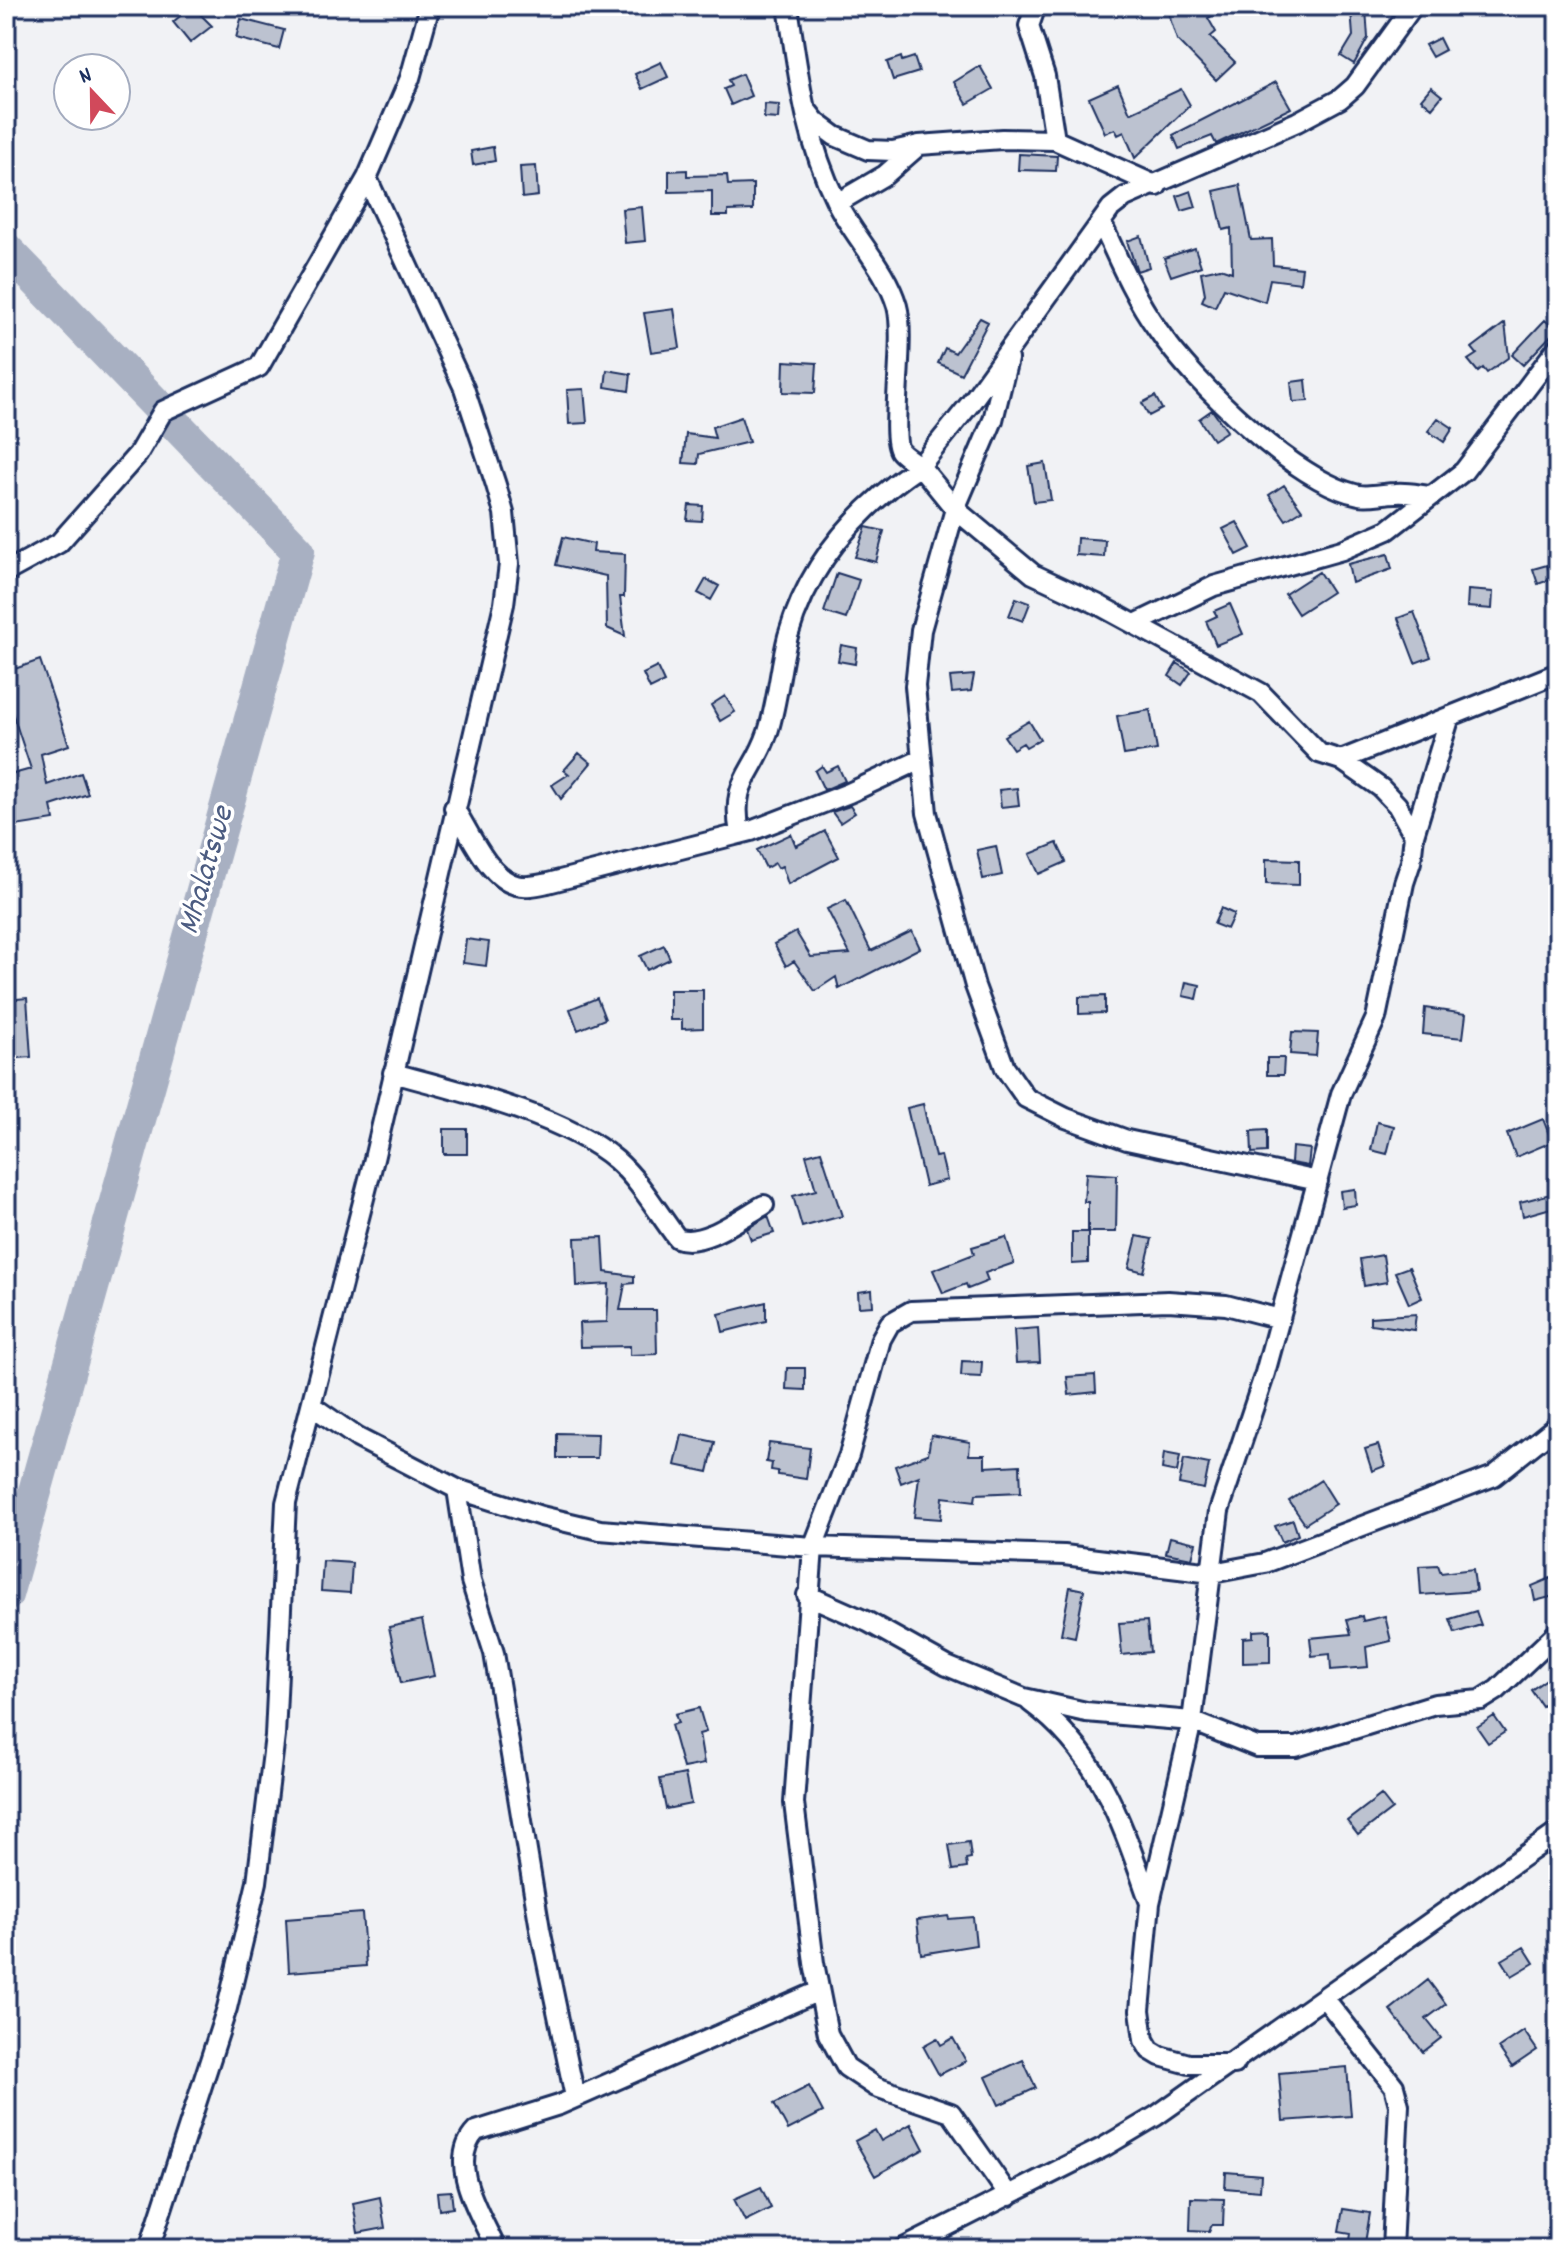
<svg xmlns="http://www.w3.org/2000/svg" width="1564" height="2255" font-family="Dekko,sans-serif">
	<style>
		.lines { fill: none; stroke-linecap: round; stroke-linejoin: round }
		.river { stroke: #a8b0c2; stroke-width: 34 }
		.building { fill: #bcc2d0; stroke: #1b2f5e; stroke-width: 2 }
		.minor-casing { stroke: #1b2f5e; stroke-width: 24 }
		.minor { stroke: #fff; stroke-width: 18 }
		.labels { text-anchor: middle; dominant-baseline: central; stroke-width: 7; stroke-linejoin: round; paint-order: stroke }
		.water-label { font-size: 32px; font-style: italic; fill: #4c5c81; stroke: #fff }
	</style>
	<rect width="100%" height="100%" fill="#f1f2f5"/>
	<filter id="ink" filterUnits="userSpaceOnUse"><feTurbulence type="fractalNoise" baseFrequency=".0125" numOctaves="2"/><feDisplacementMap in="SourceGraphic" scale="16" xChannelSelector="R" yChannelSelector="G"/><feConvolveMatrix kernelMatrix="1 2 1 2 8 2 1 2 1" color-interpolation-filters="sRGB"/></filter>
	<g filter="url(#ink)">
		<g class="lines">
			<path class="river" d="M6,249l292,302 -292,1044"/>
		</g>
		<path class="building" d="M192,6l20,20 -22,17 -17,-21z
			M1166,6h65l-23,12 8,14 -6,5 25,25 -19,18 -39,-40z
			M1366,9l2,29 -14,26 -13,-8 12,-20 -2,-26z
			M241,19l43,11 -5,19 -43,-11z
			M1439,38l6,12 -13,7 -7,-12z
			M901,57l1,4 12,-4 5,15 -26,8 -6,-18z
			M661,62l7,15 -26,12 -7,-15z
			M980,66l13,23 -26,15 -13,-22z
			M742,74l9,22 -20,9 -7,-16 7,-3 -3,-6z
			M1276,82l15,26 -75,36 -4,-8 -33,13 -6,-14z
			M1118,85l12,28 51,-24 9,16 -55,53 -11,-26 -6,3 -3,-6 -10,4 -16,-35z
			M1431,87l11,9 -10,12 -11,-9z
			M765,104l14,1 -1,14 -14,-1z
			M493,147l2,14 -22,4 -2,-14z
			M1019,154l38,2 -1,15 -38,-1z
			M536,166l2,30 -16,2 -2,-31z
			M687,170v6l40,-1 1,10 25,-1v26l-25,1v5h-16v-25l-43,1v-21z
			M1240,185l11,55 21,-1 1,26 29,3 -2,15 -30,-4 -5,23 -41,-14 -9,19 -13,-6 3,-7 -4,-22 19,-4 12,4 -1,-44 -8,2 -9,-39z
			M1191,191l5,16 -14,4 -5,-15z
			M642,207l3,34 -20,2 -3,-34z
			M1141,236l8,31 -12,4 -10,-30z
			M1195,248l6,18 -30,10 -7,-18z
			M674,309l6,39 -29,4 -7,-39z
			M980,318l8,4 -27,52 -23,-11 7,-15 10,5z
			M1545,320l11,10 -33,35 -11,-10z
			M1505,323l4,34 -22,16 -4,-5 -5,4 -10,-12 9,-6 -5,-6z
			M784,361l33,2 -2,30 -32,-1z
			M607,370l24,4 -2,17 -24,-4z
			M1306,380l2,21 -15,1 -2,-20z
			M584,389l3,34 -18,1 -2,-34z
			M1155,396l7,13 -13,7 -7,-13z
			M1212,410l15,21 -14,9 -14,-21z
			M741,417l8,25 -50,12 -1,10 -15,-1 3,-29 29,4 -3,-11z
			M1438,418l15,10 -9,14 -16,-11z
			M1045,463l6,37 -17,2 -6,-36z
			M1284,485l18,25 -16,10 -17,-25z
			M689,505l14,1 -1,15 -15,-1z
			M1237,522l14,26 -14,7 -14,-26z
			M866,527l18,4 -8,31 -21,-5z
			M563,537l31,7 -1,8 32,2 -1,43h-4l5,39 -18,-8 -1,-52 -50,-11z
			M1077,538l28,2 -1,17 -28,-2z
			M1388,554l4,15 -40,14 -4,-19z
			M1547,565l5,14 -14,5 -5,-15z
			M1319,572l13,20 -34,22 -13,-20z
			M837,573l22,7 -13,39 -22,-7z
			M706,579l13,7 -8,14 -13,-7z
			M1468,590l25,2 -1,17 -25,-2z
			M1016,598l14,5 -7,18 -14,-5z
			M1230,604l13,30 -27,11 -10,-24 11,-5 -3,-5z
			M1414,612l17,45 -16,6 -17,-45z
			M841,645l16,3 -2,16 -17,-3z
			M40,660l29,85 -28,9 6,31 34,-12 7,21 -37,12 3,14 -38,6 -10,-33v-17l25,-7 -25,-75v-22z
			M1177,663l14,9 -9,13 -13,-9z
			M657,667l7,15 -14,7 -7,-15z
			M974,675l-3,16 -19,2 -2,-16z
			M725,696l10,16 -15,9 -9,-16z
			M1150,710l7,40 -33,5 -7,-39z
			M1029,721l11,18 -14,8 -3,-4 -10,6 -9,-13z
			M579,753l12,10 -30,36 -9,-14 17,-11 -5,-4z
			M822,766l4,6 12,-6 7,15 -21,9 -9,-19z
			M1017,788l2,17 -18,2 -2,-17z
			M850,806l5,7 -15,10 -8,-11z
			M825,831l14,26 -51,27 -6,-18 -4,2 -3,-5 -9,5 -9,-18 34,-16 5,12z
			M1057,843l9,19 -27,12 -9,-20z
			M996,846l6,29 -19,4 -6,-29z
			M1266,859l33,1v25l-33,-1z
			M846,900l25,51 41,-20 8,17 -81,41 -3,-12 -21,14 -21,-30 -8,5 -12,-22 22,-12 15,25 39,-3 -23,-45z
			M1221,908l13,6 -7,15 -13,-5z
			M466,939l23,3 -3,24 -23,-3z
			M664,945l6,14 -23,11 -7,-14z
			M1186,982l14,3 -3,14 -14,-3z
			M670,990h33v38l-21,1v-9h-12z
			M1105,996v17l-26,1v-17z
			M27,998l4,59 -25,2v-59z
			M597,998l8,21 -27,11 -8,-21z
			M1425,1008l41,6 -3,24 -40,-4z
			M1292,1032l26,1 -2,23 -26,-2z
			M1267,1058h17l-1,17h-16z
			M923,1104l12,53 6,-1 6,24 -22,6 -18,-78z
			M1543,1119l9,23 -36,15 -9,-23z
			M1377,1122l17,4 -7,28 -16,-4z
			M444,1129h23v25h-23z
			M1267,1130v22l-15,1 -1,-22z
			M1292,1147l18,2 -2,17 -17,-3z
			M821,1151l21,65 -40,11 -9,-31 23,-6 -10,-35z
			M1086,1173l31,2 -1,57h-28v-30h-4z
			M1355,1189l1,16 -14,2 -2,-16z
			M1558,1192v14l-35,10 -3,-14z
			M768,1216l6,17 -23,7 -4,-11z
			M1072,1232h16v31l-16,1z
			M1137,1236l15,3 -8,33 -15,-4z
			M603,1237l2,35 29,4v7l-9,1 -5,26h36l1,44 -27,1v-9l-50,1 -1,-24 28,-1 2,-38 -32,2 -2,-48z
			M1006,1237l8,26 -29,10 3,8 -20,8 -2,-5 -23,9 -10,-23 41,-16 -2,-7z
			M1383,1255l4,27 -23,4 -4,-27z
			M1409,1267l13,31 -13,6 -14,-32z
			M872,1290l1,16 -14,1 -1,-15z
			M766,1302v19l-43,11 -4,-18z
			M1416,1314l-2,16 -44,-6v-7z
			M1038,1328l2,34 -24,1 -2,-33z
			M962,1361l20,1 -1,15 -20,-1z
			M787,1368h18v22l-19,-1z
			M1095,1375l1,17 -27,3 -2,-18z
			M557,1433l41,1 -1,24h-40z
			M682,1435l33,7 -7,30 -33,-7z
			M931,1435l39,7 -1,13h16v12l35,-2 1,27 -45,2 -1,7 -32,-4 -2,22 -27,-2 5,-41 -18,7 -6,-17 33,-12z
			M769,1443l41,5 -4,31 -28,-4v-4l-7,-1 1,-7 -6,-1z
			M1378,1445l7,21 -13,5 -7,-22z
			M1164,1453l16,3 -3,16 -15,-3z
			M1184,1459l25,5 -5,25 -25,-5z
			M1321,1480l15,24 -31,20 -16,-23z
			M1293,1520l5,15 -16,7 -7,-16z
			M1170,1537l26,6 -4,15 -26,-5z
			M323,1561l29,2 -2,30 -29,-2z
			M1438,1565l3,8 32,-4 3,22 -55,4 -2,-29z
			M1558,1575v20l-23,6 -3,-15z
			M1070,1587l14,3 -9,47 -14,-3z
			M1476,1611l5,14 -26,8 -5,-14z
			M1362,1616l1,5 22,-5 6,25 -25,6 2,20 -37,3 -1,-16 -18,2 -2,-18 41,-4 -4,-14z
			M422,1620l12,56 -33,7 -12,-56z
			M1147,1621l3,31 -28,3 -3,-32z
			M1270,1630v32l-27,1v-25l10,-1v-6z
			M1558,1671v24l-16,11 -11,-16z
			M699,1708l7,24 -7,2 5,30 -21,4 -12,-43 7,-2 -3,-9z
			M1494,1716l11,16 -17,11 -11,-16z
			M685,1774l6,30 -25,5 -6,-30z
			M1381,1795l11,14 -34,26 -11,-14z
			M969,1842l2,16 -5,1 1,9 -14,2 -4,-25z
			M362,1913l4,53 -77,6 -3,-53z
			M948,1916l1,3 24,-2 3,28 -55,9 -4,-34z
			M1524,1947l10,16 -22,13 -10,-16z
			M1428,1980l18,24 -20,15 15,19 -18,14 -33,-42z
			M1524,2031l13,19 -25,17 -13,-19z
			M937,2038l4,7 12,-7 13,23 -27,14 -16,-29z
			M1023,2060l13,28 -37,17 -13,-28z
			M1347,2067l4,49 -68,5 -4,-48z
			M809,2086l14,26 -35,18 -14,-26z
			M911,2124l13,25 -49,27 -20,-35 20,-11 6,11z
			M1226,2172l35,3 -1,16 -35,-3z
			M761,2187l10,21 -26,13 -11,-22z
			M451,2191l2,17 -14,2 -2,-18z
			M380,2197l5,31 -27,5 -5,-30z
			M1191,2198l33,1 -1,26h-11l-3,6 -19,-1z
			M1343,2209l27,4 -5,30 -15,-2 1,-8 -12,-2z"/>
		<g class="lines">
			<defs>
				<path id="minor" d="M1036,6l-7,20 16,50 10,64
					M805,108l11,14 19,14 33,14 25,1 26,-6 83,-6 53,1 102,46
					M837,203l48,-28 32,-28
					M1101,222c17,37 33,75 57,108 35,52 139,153 201,165 12,2 25,-2 37,-2 12,-1 24,2 36,3
					M1008,359l-15,61 -38,89 -34,121 -6,56 12,127 48,173 30,82 21,30 40,20 61,22 191,41
					M6,572l53,-29 79,-89 25,-43 96,-44 108,-189 43,-100 20,-72
					M1135,624l79,-38 128,-36 46,-20 76,-59 94,-124
					M1341,760l217,-87
					M454,808c15,23 34,70 62,77 10,3 22,0 32,-2l203,-52 98,-38 71,-33
					M740,834c-10,-55 13,-57 28,-102 10,-32 12,-65 20,-96 21,-73 71,-129 132,-170 -6,-4 -15,-9 -20,-15 -11,-15 6,-113 -3,-145 -11,-38 -44,-70 -61,-105 -31,-62 -38,-128 -48,-195
					M1414,835l36,-119
					M393,1073c67,18 170,42 223,87 25,22 41,52 61,78 25,10 65,-21 87,-33
					M312,1406l46,32 99,51 84,27 59,14 213,17 251,8 148,18 53,-10 229,-87 64,-51
					M457,1489l14,92 23,72 46,276 35,168
					M807,1595l61,27 79,44 77,32 62,14 106,9 65,26h39l139,-43 46,-4 16,-10 61,-58
					M1030,1702c71,52 92,122 120,201
					M1325,1999l69,87 5,19 -7,144
					M1234,2064h-45l-29,-8 -10,-6 -6,-10 -4,-30 10,-107 42,-182 27,-210 46,-138 76,-279 35,-76 28,-135 7,-21 3,-27 -17,-30 -16,-17 -40,-28 -22,-7 -58,-60 -164,-89 -64,-30 -78,-65 -35,-43 50,-62 141,-196 14,-11 172,-75 43,-23 15,-13 58,-80
					M1009,2196l-58,-83 -75,-26 -30,-20 -18,-33 -14,-71 -20,-160 19,-256 36,-92 32,-116 9,-16 21,-12 257,-10 58,4 54,14
					M149,2249l78,-241 30,-126 18,-146 11,-233 88,-344 130,-555 5,-40 -5,-51 -8,-28 -32,-97 -97,-210
					M496,2249c-14,-33 -51,-86 -20,-118l83,-26 260,-114
					M902,2249l202,-102 52,-31 402,-284"/>
			</defs>
			<use href="#minor" class="minor-casing"/>
			<use href="#minor" class="minor"/>
		</g>
	</g>
	<g class="labels">
		<g class="water-label">
			<text transform="translate(208 871) rotate(-74)">Mhalatswe</text>
		</g>
	</g>
	<rect width="1564" height="2255" fill="none" stroke="#fff" stroke-width="32"/>
	<rect x="16" y="16" width="1532" height="2223" fill="none" stroke="#1b2f5e" stroke-width="3" filter="url(#ink)"/>
	<g transform="translate(92 92) rotate(338)"><circle r="38" fill="#ffffff" stroke="#a4acbf" stroke-width="2"/>
	<path d="M0-6L14 30L0 20L-14 30Z" fill="#d1495b"/>
	<text y="-12" font-size="22" font-weight="bold" text-anchor="middle" fill="#1b2f5e">N</text>
	</g>
</svg>
